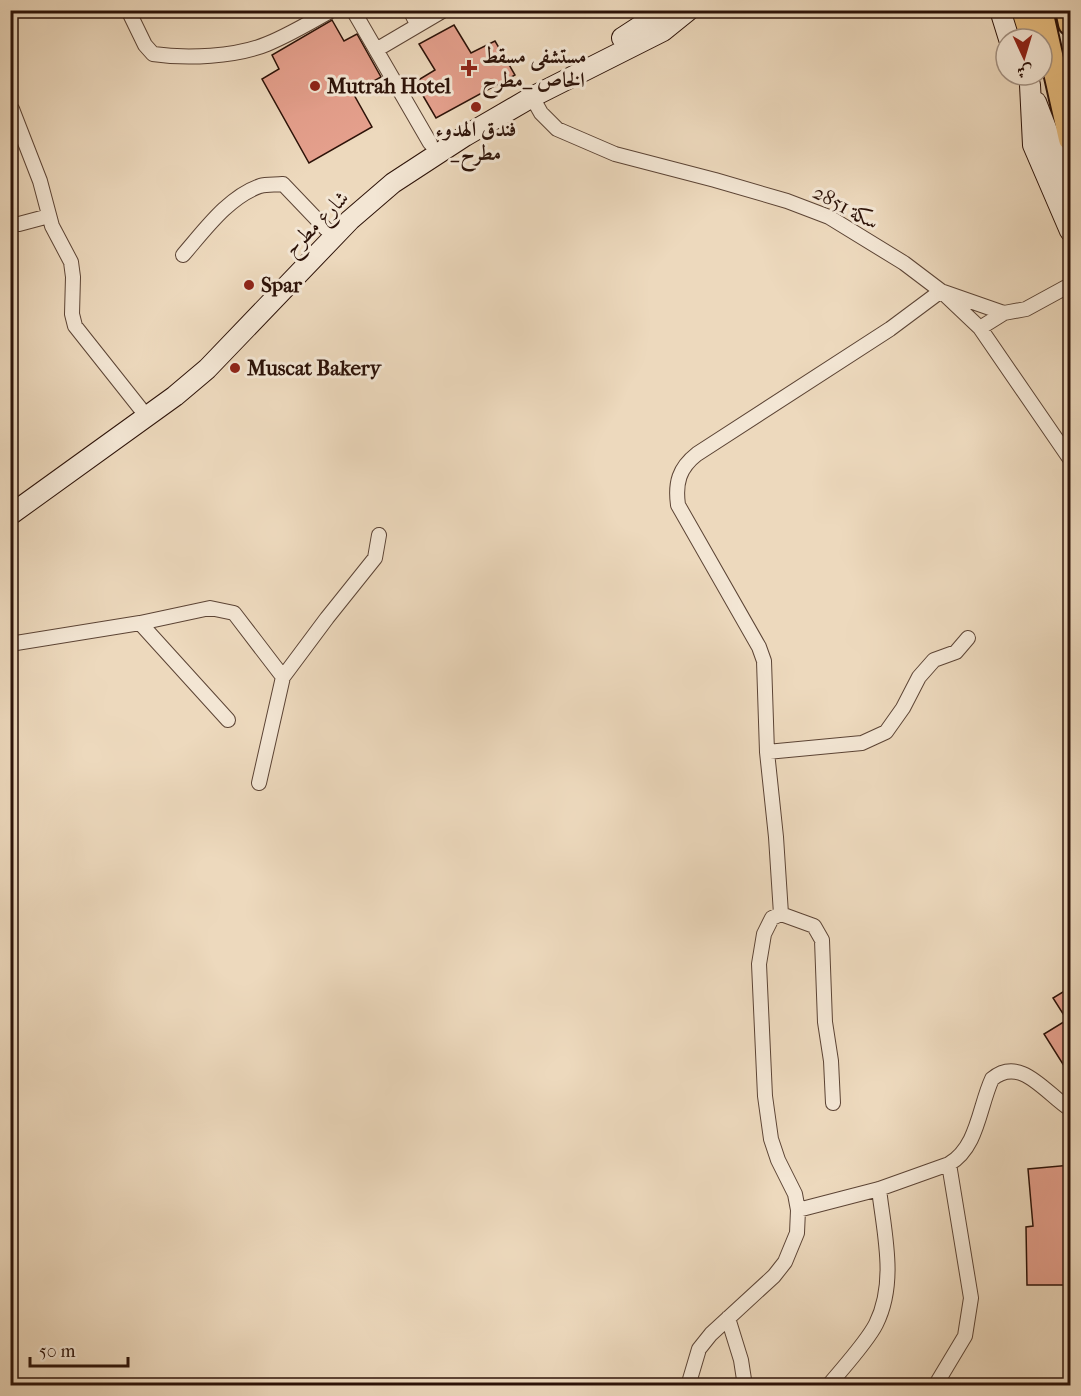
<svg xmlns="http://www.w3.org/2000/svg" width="1081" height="1396" font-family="'IM FELL French Canon',Amiri,serif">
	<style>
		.building { fill: #e5a08d; stroke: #2c1208; stroke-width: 1.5 }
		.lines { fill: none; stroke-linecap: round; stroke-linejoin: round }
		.street-casing { stroke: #5c4435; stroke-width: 16 }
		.secondary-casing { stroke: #2c1208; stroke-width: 22 }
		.primary-casing { stroke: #2c1208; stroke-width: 26 }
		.street { stroke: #f3e6d4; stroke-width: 14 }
		.secondary { stroke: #f3e6d4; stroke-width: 20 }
		.primary { stroke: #e6bc7e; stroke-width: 22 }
		.poi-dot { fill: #8f2418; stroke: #f3e6d4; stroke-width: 2 }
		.labels { text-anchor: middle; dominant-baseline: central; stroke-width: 6; stroke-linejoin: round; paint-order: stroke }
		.poi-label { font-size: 21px; font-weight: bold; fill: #2c1208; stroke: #f3e6d4; text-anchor: start }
		.street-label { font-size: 21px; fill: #2c1208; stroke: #f3e6d4 }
	</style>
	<rect width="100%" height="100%" fill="#edd9bd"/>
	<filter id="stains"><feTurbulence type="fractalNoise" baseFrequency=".00333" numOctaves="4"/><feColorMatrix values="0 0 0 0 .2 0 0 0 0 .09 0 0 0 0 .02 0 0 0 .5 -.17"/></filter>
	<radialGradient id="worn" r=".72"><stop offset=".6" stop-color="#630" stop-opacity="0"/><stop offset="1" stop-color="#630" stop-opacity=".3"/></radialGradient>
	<path class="building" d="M332,20l12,21 13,-7 24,43 -28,16 19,34 -63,36 -47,-84 17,-10 -7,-14z
		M454,25l17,28 24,-12 20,34 -79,43 -21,-36 20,-12 -16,-26z
		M1071,987v90l-27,-43 23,-14 -14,-22z
		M1071,1165v120h-44l-1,-58 7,-1 -5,-57z"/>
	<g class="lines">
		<defs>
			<path id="street" d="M128,10l17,35 8,9c33,5 83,3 114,-10 22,-9 44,-22 65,-34
				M353,10l77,133
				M410,10l7,14
				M376,50l68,-40
				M532,97l9,16 16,16 58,25 100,26 72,21 42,16 75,46 37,28 39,37 90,131
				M12,109l28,72 12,45 19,36 2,15 -1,37 3,12 65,82
				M19,224l30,-8
				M183,255c21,-24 45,-58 77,-69 7,-2 16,-1 23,-2l43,45
				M980,328l24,-15 22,-4 44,-24
				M140,623l88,97
				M10,644l130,-21 70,-15 24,5 49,64
				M767,752l95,-9 24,-11 17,-24 16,-31 15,-17 22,-8 12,-14
				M259,783l24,-106 44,-59 48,-60 4,-23
				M781,914l33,12 8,14 3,82 6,39 2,42
				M798,1210l81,-21 70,-25c29,-17 30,-57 43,-85 29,-24 54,15 78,30
				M728,1318l13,42 4,26
				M688,1386l11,-37 12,-15 63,-58 11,-14 12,-29 1,-23 -3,-16 -17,-34 -7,-21 -6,-43 -6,-132 5,-30 8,-16 9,-4 -5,-77 -9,-85 -3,-91 -5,-14 -81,-142c-3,-22 1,-37 19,-51l193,-125 51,-38 63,22
				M828,1386c14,-17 39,-44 48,-62 21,-42 8,-91 3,-135
				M935,1386l30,-50 6,-38 -22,-134"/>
			<path id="secondary" d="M1000,10l9,29
				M622,38l43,-28
				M1030,85l3,60 37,86
				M1036,102l34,88
				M10,515l165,-119 32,-27 143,-149 43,-37 72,-47 67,-39 131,-66 26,-21"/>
			<path id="primary" d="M1023,10l9,29
				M1041,10l29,129
				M1067,10l3,14"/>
		</defs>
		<use href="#street" class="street-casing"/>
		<use href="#secondary" class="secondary-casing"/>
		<use href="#primary" class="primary-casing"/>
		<use href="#street" class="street"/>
		<use href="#secondary" class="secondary"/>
		<use href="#primary" class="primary"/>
	</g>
	<g class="poi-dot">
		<path d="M466 59h6v6h6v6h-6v6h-6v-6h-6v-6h6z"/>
		<circle cx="315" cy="86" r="6"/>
		<circle cx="476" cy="107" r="6"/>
		<circle cx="249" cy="285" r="6"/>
		<circle cx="235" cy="368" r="6"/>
	</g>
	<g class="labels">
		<g class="poi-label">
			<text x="482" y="56">مستشفى مسقط<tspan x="482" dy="24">الخاص _مطرح</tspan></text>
			<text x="327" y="86">Mutrah Hotel</text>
			<text x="476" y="129" text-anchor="middle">فندق الهدوء<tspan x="476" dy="24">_مطرح</tspan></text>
			<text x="261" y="285">Spar</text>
			<text x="247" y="368">Muscat Bakery</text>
		</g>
		<g class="street-label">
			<text transform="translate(846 207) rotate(28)">سكة 2851</text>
			<text transform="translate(316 223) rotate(-45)">شارع مطرح</text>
		</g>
	</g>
	<rect width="1081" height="1396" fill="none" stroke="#edd9bd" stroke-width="36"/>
	<rect x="12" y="12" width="1057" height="1372" fill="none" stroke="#2c1208" stroke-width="3"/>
	<rect x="18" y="18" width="1045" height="1360" fill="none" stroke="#2c1208" stroke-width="1.5"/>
	<g transform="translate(1024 57) rotate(176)"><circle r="28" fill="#f3e6d4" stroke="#a39182" stroke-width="1.5"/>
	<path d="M0-4.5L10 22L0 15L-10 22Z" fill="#8f2418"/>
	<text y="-9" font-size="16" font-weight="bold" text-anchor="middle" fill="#2c1208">ش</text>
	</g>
	<path d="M30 1357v9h98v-9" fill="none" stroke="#2c1208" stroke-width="3"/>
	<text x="39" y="1357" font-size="18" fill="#2c1208" stroke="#f3e6d4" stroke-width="4.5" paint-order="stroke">50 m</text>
	<rect width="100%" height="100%" filter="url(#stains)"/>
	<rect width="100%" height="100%" fill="url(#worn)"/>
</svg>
